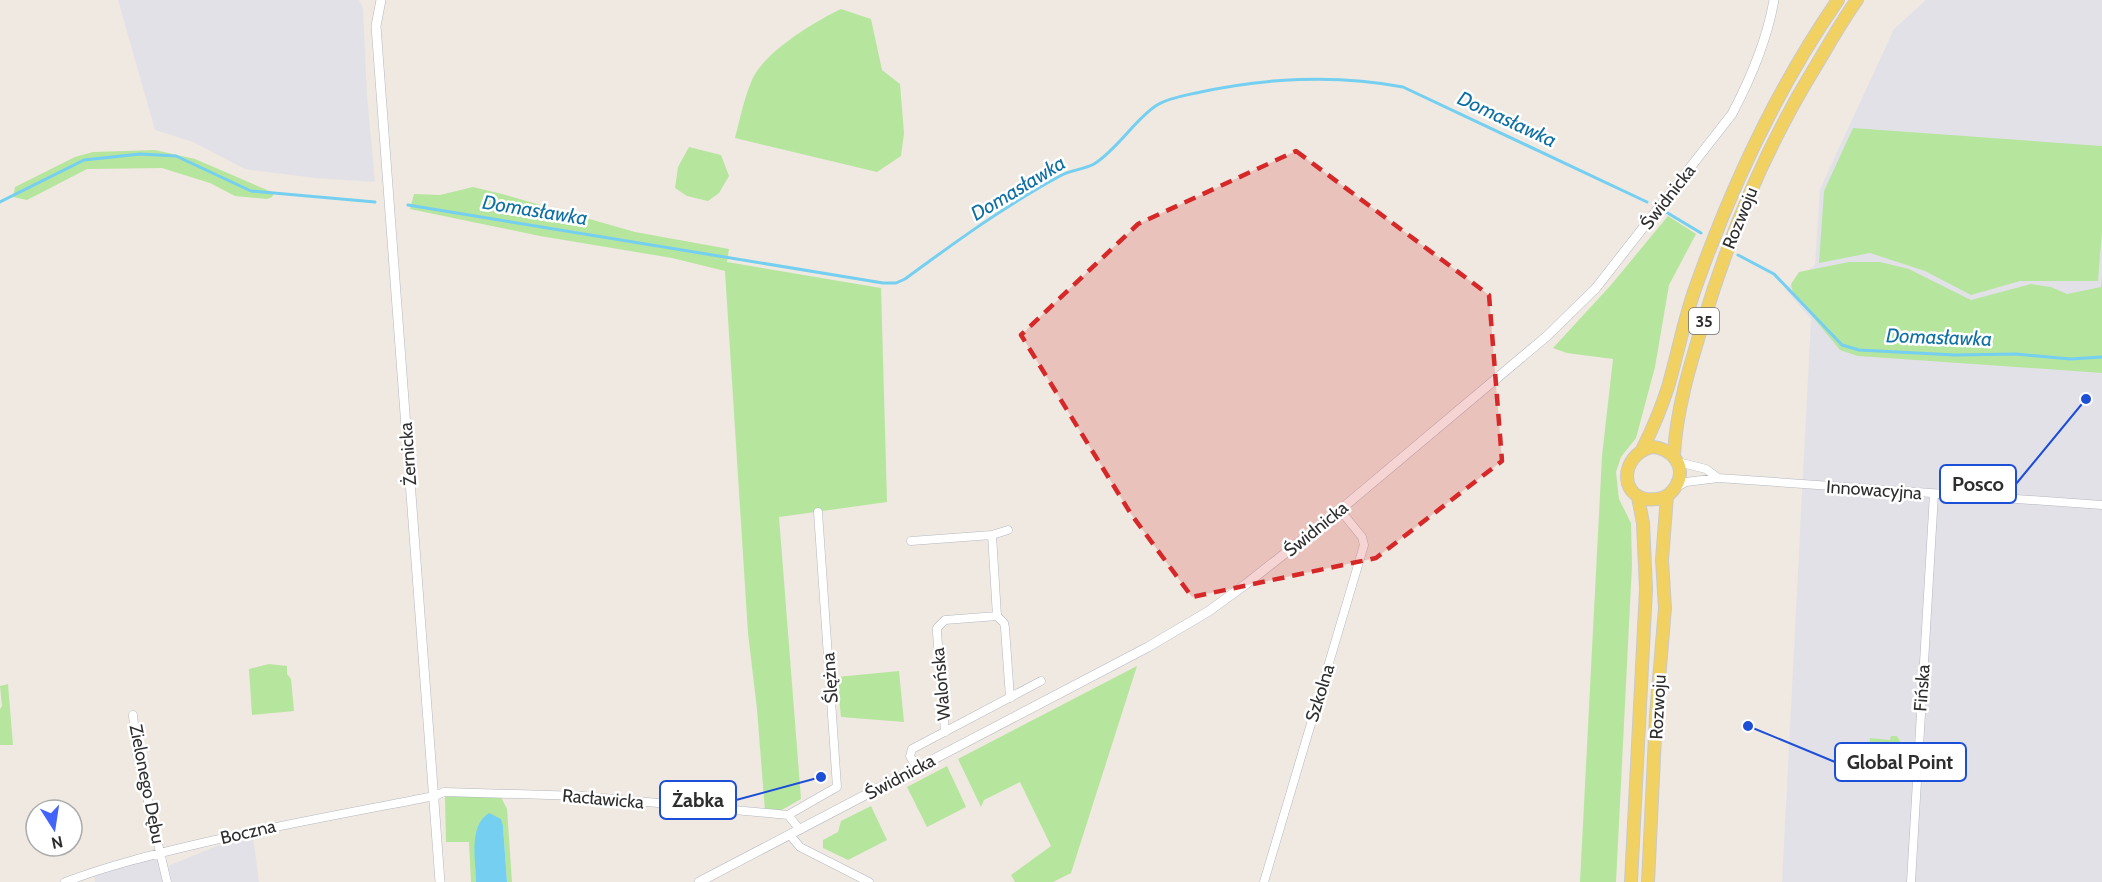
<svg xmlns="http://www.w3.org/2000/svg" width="2102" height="882" font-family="Cabin,sans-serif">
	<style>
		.industrial { fill: #e3e1e8 }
		.green { fill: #b6e59e }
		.water { fill: #75cff0 }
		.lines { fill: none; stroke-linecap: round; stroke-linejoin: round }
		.stream { stroke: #75cff0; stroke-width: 3 }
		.minor-casing { stroke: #b4b7c1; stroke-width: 9 }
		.tertiary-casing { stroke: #b4b7c1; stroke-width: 10 }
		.primary-casing { stroke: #c9c9c9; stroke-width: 14 }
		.minor { stroke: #fff; stroke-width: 8 }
		.tertiary { stroke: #fff; stroke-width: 9 }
		.primary { stroke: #f2d163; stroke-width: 12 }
		.marked { fill: #d62828; fill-opacity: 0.2; stroke: #d62828; stroke-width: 4.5; stroke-dasharray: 12 8; stroke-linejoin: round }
		.labels { text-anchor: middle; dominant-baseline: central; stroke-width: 5; stroke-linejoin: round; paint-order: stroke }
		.shield { fill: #fff; stroke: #6d6d6d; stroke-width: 1.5 }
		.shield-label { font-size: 16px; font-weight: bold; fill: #2e2e2e }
		.street-label { font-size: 18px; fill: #2e2e2e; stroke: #fff }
		.water-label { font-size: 20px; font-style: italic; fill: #0d6fa3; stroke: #fff }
		.leader { fill: none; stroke: #1d4ed8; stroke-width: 2 }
		.callout-dot { fill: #1d4ed8; stroke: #fff; stroke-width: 2 }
		.callout { fill: #fff; stroke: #1d4ed8; stroke-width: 2 }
		.callout-label { font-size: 20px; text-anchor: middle; font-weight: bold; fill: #2e2e2e }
	</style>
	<rect width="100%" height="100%" fill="#efe9e1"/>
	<path class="industrial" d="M118,0h241l4,8 4,88 8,86 -60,-4 -70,-9 -52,-27 -38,-12z
		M1926,0h176v882h-320l29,-563 -26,-30 30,-24 5,-76 74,-160z
		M253,837l6,45h-87l-4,-16 49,-20z
		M155,858l5,4 4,20h-69l-1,-7z"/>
	<path class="green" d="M841,9l30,10 11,51 18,14 4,49 -3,23 -24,16 -142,-34c5,-19 9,-40 17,-58 12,-28 62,-58 89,-71z
		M1853,128l249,18v85l-4,50h-78l-49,14 -46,-24 -55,-18 -51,10 5,-72z
		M689,147l32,8 8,21 -10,17 -11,8 -21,-5 -12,-8 3,-21z
		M155,150l40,9 79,34 -2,4 -5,2 -32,-3 -25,-13 -48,-15 -75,1 -60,31 -14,-3 2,-10 60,-30 18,-5z
		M473,187l29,7 133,38 94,17 -2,13 154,26 6,214 -108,15 22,282 -21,12h-15l-8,-102 -9,-76 -23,-362 -53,-13 -132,-22 -130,-27 4,-15 26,1z
		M1668,216l28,18 -27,51 -14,82 -19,71 -15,19 -5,15 3,27 12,24 1,42 -16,317h-36l22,-426 11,-97 -46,-6 -14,-5 58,-63z
		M1849,262h31l29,7 62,31 60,-16 20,3 16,7 34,-7 1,-10v96l-244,-17 -18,-6 -47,-57 -2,-9 8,-12z
		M269,664l18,2v8l4,5 3,32 -42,4 -3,-46z
		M1137,666l-66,207 -18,9h-38l-4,-7 40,-29 -31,-64 -36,18 -3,7 -23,-48z
		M899,671l5,51 -63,-5 -4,-40z
		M8,684l5,61h-13v-36l2,-3 -2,-20z
		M1891,736h6l5,9 -1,12 -32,-2 1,-17 20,2z
		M947,766l19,41 -39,20 -20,-40z
		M448,796l53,1 6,12 5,73h-5l-4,-56 -28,13 1,43h-5l-2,-40h-23l-1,-45z
		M871,806l16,34 -39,20 -25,-12v-8l15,-8 3,-11z"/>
	<path class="water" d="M489,813l12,6 2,7 4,56h-31c0,-22 -8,-56 13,-69z"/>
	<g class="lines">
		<path class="stream" d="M0,202l84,-42 56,-6 36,2 75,35 124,11
			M408,205l475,78h13l9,-4c49,-36 101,-74 155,-103 10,-6 23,-6 34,-12 24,-15 41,-45 63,-59 12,-7 25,-9 39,-12 66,-15 140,-19 207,-6l244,115
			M1666,212l35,21
			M1738,255l36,19 68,71 17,5 96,5 61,-1 54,5 32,-2"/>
		<defs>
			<path id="minor" d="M1678,462l28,7 12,9
				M1677,487l9,-5 32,-4 384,27
				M992,535l5,81
				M911,541l81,-6 16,-5
				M133,715l4,39 30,128
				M945,732l-8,-99v-5l8,-8 52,-4 7,7 1,5 5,70
				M917,768l-7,-12 2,-7 129,-68
				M788,815l49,-28 -19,-275
				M790,835l10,12 69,35
				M65,882c45,-17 90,-28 137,-39 77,-18 155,-32 233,-47l9,-4 138,4 206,19 12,15
				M1264,882l100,-337 -2,-8 -22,-27
				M1911,882l23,-388"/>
			<path id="tertiary" d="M381,0l-5,26 64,856
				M699,882l449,-235 61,-36 37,-27 94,-74 207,-174 49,-48 136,-174c19,-36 35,-74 42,-114"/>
			<path id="primary" d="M1652,447c19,1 36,19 24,39 -4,7 -11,12 -19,13 -39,5 -39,-44 -5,-52z
				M1642,450c10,-20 19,-41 26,-63 10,-34 16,-68 28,-101 36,-101 81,-198 142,-286
				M1674,455c2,-44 16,-90 29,-132 27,-90 62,-174 111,-254 14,-23 27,-47 43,-69
				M1631,882l15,-293 -3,-66 -5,-26
				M1648,882l8,-167 9,-107 -3,-48 5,-64"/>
		</defs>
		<use href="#minor" class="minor-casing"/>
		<use href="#tertiary" class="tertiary-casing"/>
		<use href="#primary" class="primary-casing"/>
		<use href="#minor" class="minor"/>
		<use href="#tertiary" class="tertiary"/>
		<use href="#primary" class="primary"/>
	</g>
	<path class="marked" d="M1296,151l193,144 13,166 -126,97 -184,39 -61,-83 -110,-179 117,-111z"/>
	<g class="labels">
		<rect class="shield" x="1689" y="308" width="30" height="26" rx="4.5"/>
		<g class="shield-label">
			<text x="1704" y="321">35</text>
		</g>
		<g class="street-label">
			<text transform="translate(1668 197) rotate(-52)">Świdnicka</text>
			<text transform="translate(1740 218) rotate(-68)">Rozwoju</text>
			<text transform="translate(408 454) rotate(-94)">Żernicka</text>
			<text transform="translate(1874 490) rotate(4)">Innowacyjna</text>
			<text transform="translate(1316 529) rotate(-39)">Świdnicka</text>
			<text transform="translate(830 678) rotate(-94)">Ślężna</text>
			<text transform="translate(941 684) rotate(-95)">Walońska</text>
			<text transform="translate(1922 688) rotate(-86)">Fińska</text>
			<text transform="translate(1320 693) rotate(-73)">Szkolna</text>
			<text transform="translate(1658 707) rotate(-87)">Rozwoju</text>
			<text transform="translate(900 777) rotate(-28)">Świdnicka</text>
			<text transform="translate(147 784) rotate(79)">Zielonego Dębu</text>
			<text transform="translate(603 799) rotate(5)">Racławicka</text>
			<text transform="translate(248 832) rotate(-13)">Boczna</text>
		</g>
		<g class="water-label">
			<text transform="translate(1507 119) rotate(25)">Domasławka</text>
			<text transform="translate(1018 188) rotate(-31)">Domasławka</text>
			<text transform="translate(535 210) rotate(9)">Domasławka</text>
			<text transform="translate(1939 337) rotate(2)">Domasławka</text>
		</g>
	</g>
	<path class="leader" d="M2086 399L2016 484M1748 726L1835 762M821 777L736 800"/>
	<g class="callout-dot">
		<circle cx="2086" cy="399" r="6"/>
		<circle cx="1748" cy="726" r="6"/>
		<circle cx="821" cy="777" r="6"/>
	</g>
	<g class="callout">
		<rect x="1940" y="465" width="76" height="38" rx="6"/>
		<rect x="1835" y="743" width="131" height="38" rx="6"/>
		<rect x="660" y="781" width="76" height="38" rx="6"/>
	</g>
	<g class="callout-label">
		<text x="1978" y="491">Posco</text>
		<text x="1900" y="769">Global Point</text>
		<text x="698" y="807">Żabka</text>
	</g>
	<g transform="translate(54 828) rotate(168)"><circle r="28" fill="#ffffff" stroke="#ababab" stroke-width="1.5"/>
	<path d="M0-4.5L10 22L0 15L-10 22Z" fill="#4264fb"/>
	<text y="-9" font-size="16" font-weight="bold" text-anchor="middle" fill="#2e2e2e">N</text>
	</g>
</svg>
